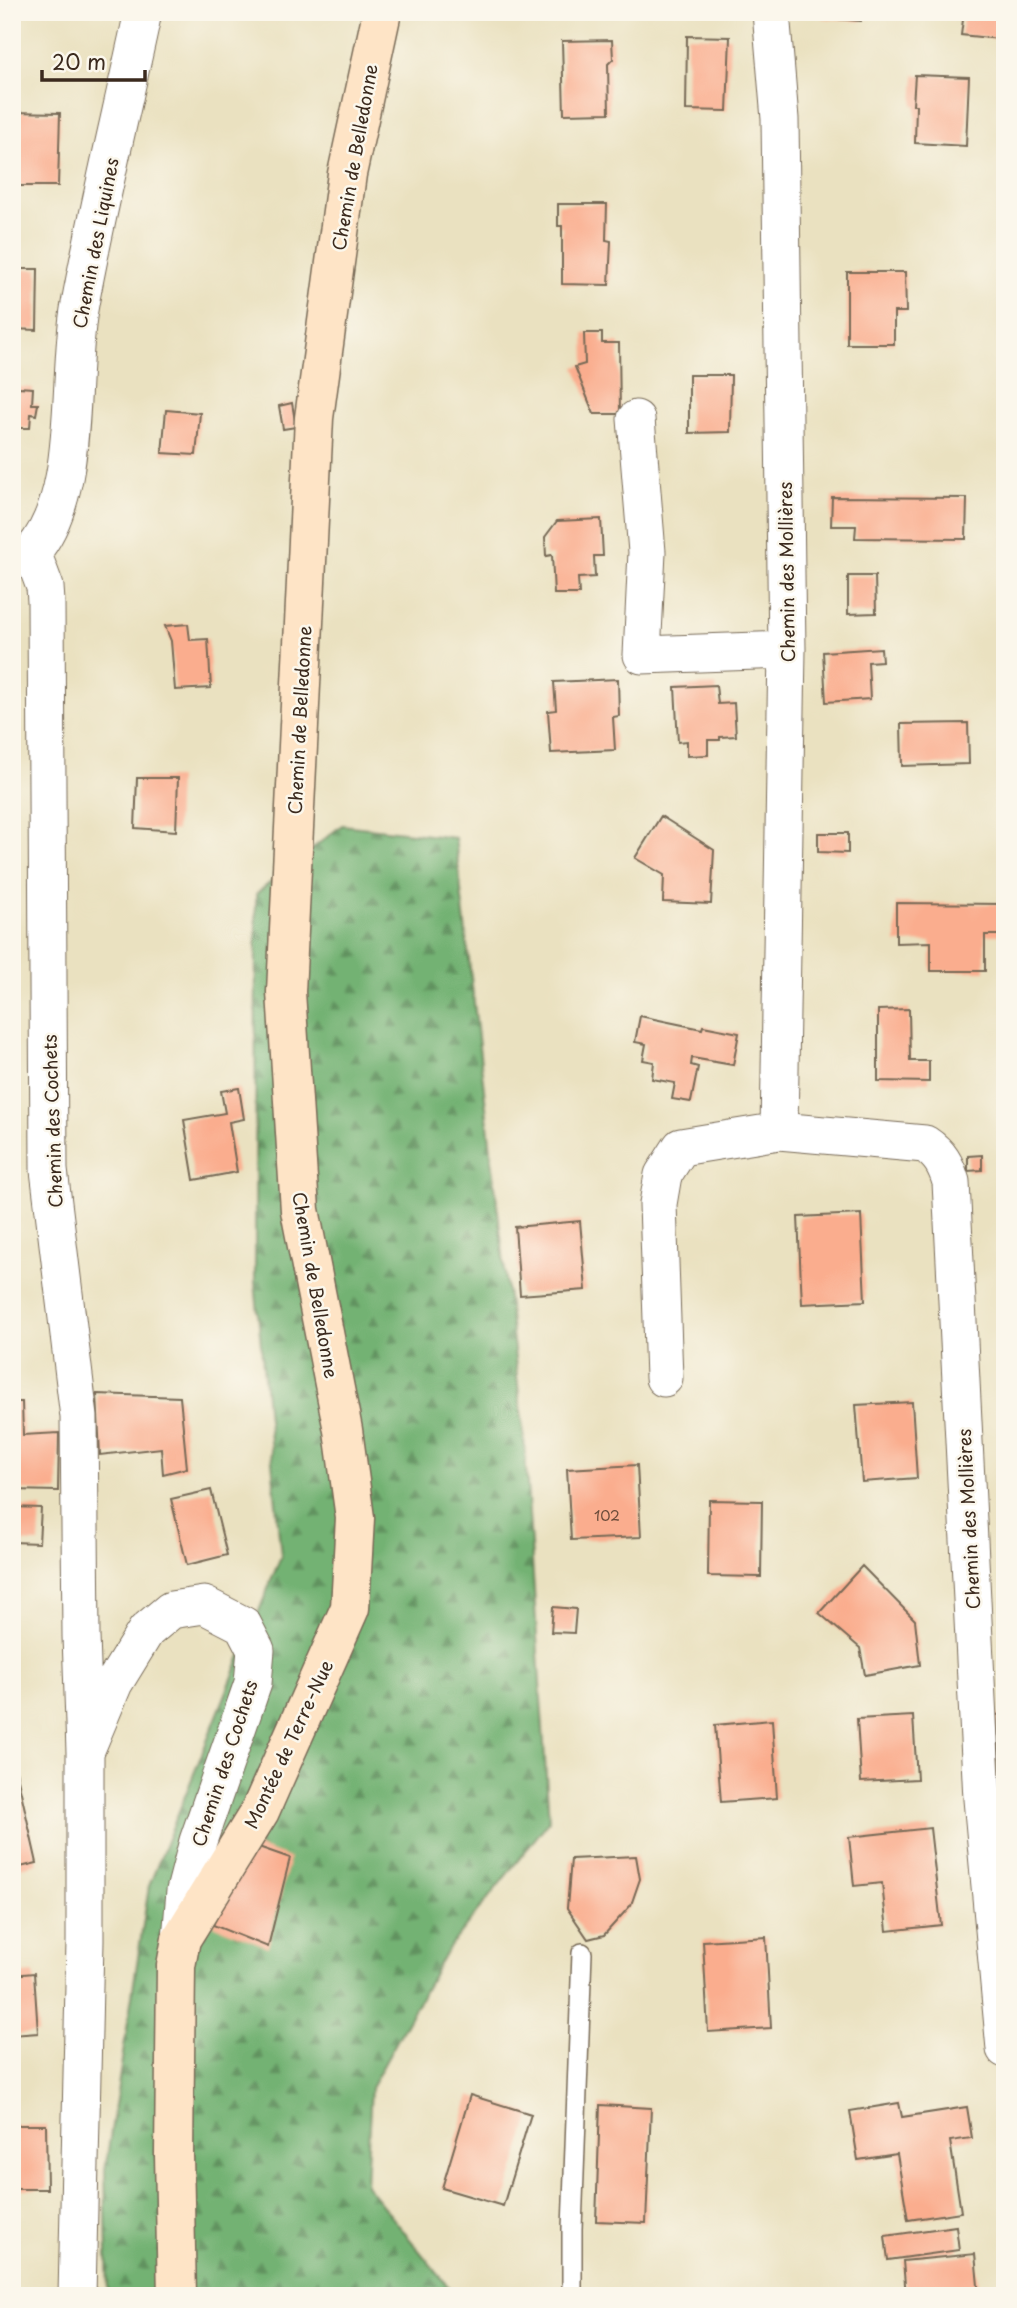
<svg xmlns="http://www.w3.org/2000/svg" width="1017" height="2308" font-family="'Playpen Sans',sans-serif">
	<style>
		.forest { fill: url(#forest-firs); stroke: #576e48; stroke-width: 2 }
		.building { fill: #faad8e }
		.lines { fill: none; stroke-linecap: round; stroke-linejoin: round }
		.service-casing { stroke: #786a57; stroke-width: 22 }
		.minor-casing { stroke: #786a57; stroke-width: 39 }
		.secondary-casing { stroke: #786a57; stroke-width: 41 }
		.service { stroke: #fff; stroke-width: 19 }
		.minor { stroke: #fff; stroke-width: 37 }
		.secondary { stroke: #fee4c6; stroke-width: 38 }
		.labels { text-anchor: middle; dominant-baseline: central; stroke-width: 5; stroke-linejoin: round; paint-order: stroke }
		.number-label { font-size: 14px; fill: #6b4b3a }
		.street-label { font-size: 18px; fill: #3b2a1e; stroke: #fbf7ec }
	</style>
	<defs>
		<pattern id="forest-firs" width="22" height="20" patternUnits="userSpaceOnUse" patternTransform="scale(1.75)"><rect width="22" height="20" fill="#73b273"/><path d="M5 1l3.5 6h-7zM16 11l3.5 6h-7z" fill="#60915e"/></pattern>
	</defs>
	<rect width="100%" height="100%" fill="#fbf7ec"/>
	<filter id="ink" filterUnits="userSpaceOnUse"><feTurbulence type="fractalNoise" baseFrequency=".0143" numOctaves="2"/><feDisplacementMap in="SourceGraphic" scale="14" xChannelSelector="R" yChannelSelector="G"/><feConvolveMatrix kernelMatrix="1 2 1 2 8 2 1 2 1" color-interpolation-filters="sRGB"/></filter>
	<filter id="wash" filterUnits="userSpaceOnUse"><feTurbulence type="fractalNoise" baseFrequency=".00686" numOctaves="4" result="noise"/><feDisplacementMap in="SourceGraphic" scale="28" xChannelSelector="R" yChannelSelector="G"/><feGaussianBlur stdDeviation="1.57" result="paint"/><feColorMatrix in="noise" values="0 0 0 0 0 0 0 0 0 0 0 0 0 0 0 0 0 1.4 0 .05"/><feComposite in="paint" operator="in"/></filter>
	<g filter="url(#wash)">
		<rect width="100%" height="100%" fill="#eae1c0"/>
		<path class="forest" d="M342,825l113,13 69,599 25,384 -104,132 -74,135 -5,97 90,111h-348l-3,-126 44,-284 132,-330 -26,-274 1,-388z"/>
		<g id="blocks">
			<path class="building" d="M822,12h40l-1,9 -39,-3z
				M964,12h37l-2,27 -38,-4z
				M687,36l43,1 -3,74 -41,-1z
				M612,40l1,19 -5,5 1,49 -45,1 -2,-73z
				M915,75l54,2 -3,69 -51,-3 1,-38h-3z
				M12,112l48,1 -2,73h-46z
				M558,204h49l-1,36 5,1 -2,44 -47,-1v-58h-4z
				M12,269h26l-1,61 -25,-1z
				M847,272h58l1,40h-12v32h-47z
				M584,333h18v10h17l1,71h-26l-5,-12 -14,-35 10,-3z
				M689,375h42l-1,57 -41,1z
				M18,387l15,1 -1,16h6l-2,11 -5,-1 -1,14h-16z
				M292,403l4,24 -13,2 -4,-23z
				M166,410l34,3 -4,42 -34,-2z
				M832,497l135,1 -1,41 -111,-1 1,-12h-25z
				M601,519l2,37h-9l1,21 -17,1 1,16h-25l-2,-39 -6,1 -1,-19 12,-16z
				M848,576h27l1,37 -28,1z
				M188,624l2,16 18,-1 3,49 -36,2 -4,-49 -6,-15z
				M881,648l1,13 -14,1 2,37 -44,3 -3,-50z
				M618,679l1,37 -6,1 2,33 -64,3 -3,-42 8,-1 -2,-28z
				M716,685l2,19 16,-1 2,33 -16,1v3h-12v15l-21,1v-15l-9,1 -3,-55z
				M968,723l1,41 -67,2 -1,-42z
				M137,778h41l-2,53 -41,-3z
				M661,816l53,34 -3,54 -48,-2 1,-27 -29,-17z
				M818,833h30v20l-30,-1z
				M896,903l109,1v31h-20v36h-54v-29l-35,1z
				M909,1009l1,52h19v21l-51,-1v-71z
				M640,1016l62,13 1,-3 36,7 -6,32 -41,-7 -1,7 7,2 -7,35 -19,-3 3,-16 -23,-4 2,-17 -11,-2 3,-16 -11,-2z
				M239,1088l5,31 -15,3 8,50 -43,8 -10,-60 41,-7 -4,-22z
				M982,1155v15l-14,1v-15z
				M861,1214l4,87 -63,3 -4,-87z
				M580,1221l6,69 -66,5 -5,-68z
				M97,1394l83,3 7,71 -24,6 -2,-26 -61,7z
				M12,1402h10l1,33 36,-2 -1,58 -46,-1z
				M912,1402l5,76 -55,4 -6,-77z
				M637,1465l4,72 -70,3 -4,-71z
				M211,1490l16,65 -40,10 -16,-66z
				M709,1500l53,1 -1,76 -53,-1z
				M12,1507l29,1 -2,35 -27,-1z
				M862,1566l53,54 5,45 -55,10 -5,-27 -41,-35z
				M553,1607l23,2 -2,24 -23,-1z
				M1005,1714v66h-2l-7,-65z
				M913,1716l4,63 -56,3 -4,-63z
				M772,1720l5,78 -56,4 -6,-77z
				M12,1766h3l22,97 -25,6z
				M930,1828l11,97 -54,6 -5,-48 -28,3 -5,-49z
				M250,1844l40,14 -22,89 -55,-22z
				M636,1856l4,23 -9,26 -27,30 -16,4 -21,-31 4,-49z
				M766,1937l5,91 -63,4 -5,-91z
				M34,1973l4,60 -26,2v-60z
				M470,2095l61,19 -28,92 -61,-18z
				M899,2103l3,14 65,-10 5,31 -22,3 11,71 -53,8 -11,-66 -39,6 -8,-49z
				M600,2105l51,3 -5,115 -50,-2z
				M12,2125h34l1,64h-35z
				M956,2226l3,24 -71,10 -3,-24z
				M975,2254l4,42h-73l-3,-35z"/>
		</g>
	</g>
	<g filter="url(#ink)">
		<use href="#blocks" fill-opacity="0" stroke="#786a57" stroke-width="2"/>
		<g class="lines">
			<defs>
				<path id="service" d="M572,2296v-67l10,-276"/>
				<path id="minor" d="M771,12l9,107 7,531 -8,481 146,13c15,10 21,21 26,38l31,617 23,250
					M636,419l11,133 -5,103 145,-5
					M32,552l13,35 1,15 3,568 30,247 2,219 4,116
					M32,552c51,-58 34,-175 48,-248 18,-97 42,-194 63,-292
					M664,1378l-6,-174 5,-29 18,-28 98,-16
					M77,2296l8,-355v-189l29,-69 32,-52 25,-21 33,-5 39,20 13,25 -3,33 -55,158 -13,50 -4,48"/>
				<path id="secondary" d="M177,2296l-3,-141 2,-189 5,-27 79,-128 90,-203 5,-90 -12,-88 -43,-220 -14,-218 28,-574 33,-244 35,-162"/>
			</defs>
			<use href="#service" class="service-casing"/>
			<use href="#minor" class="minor-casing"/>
			<use href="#secondary" class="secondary-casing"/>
			<use href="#service" class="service"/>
			<use href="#minor" class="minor"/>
			<use href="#secondary" class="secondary"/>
		</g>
	</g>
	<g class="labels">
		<g class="number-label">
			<text x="607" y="1515">102</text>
		</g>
		<g class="street-label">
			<text transform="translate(354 157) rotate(-80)">Chemin de Belledonne</text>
			<text transform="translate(95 243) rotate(-79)">Chemin des Liquines</text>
			<text transform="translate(786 572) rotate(-91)">Chemin des Mollières</text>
			<text transform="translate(299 720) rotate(-87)">Chemin de Belledonne</text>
			<text transform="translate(52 1121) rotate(-92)">Chemin des Cochets</text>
			<text transform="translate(316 1285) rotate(80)">Chemin de Belledonne</text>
			<text transform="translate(968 1519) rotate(-93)">Chemin des Mollières</text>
			<text transform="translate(288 1744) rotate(-65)">Montée de Terre-Nue</text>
			<text transform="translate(224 1763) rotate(-72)">Chemin des Cochets</text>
		</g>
	</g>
	<rect width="1017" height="2308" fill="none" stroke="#fbf7ec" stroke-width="42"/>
	<path d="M42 70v10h103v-10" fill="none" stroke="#3b2a1e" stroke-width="3.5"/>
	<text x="52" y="70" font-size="21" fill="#3b2a1e" stroke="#fbf7ec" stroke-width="5" paint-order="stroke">20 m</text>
</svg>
